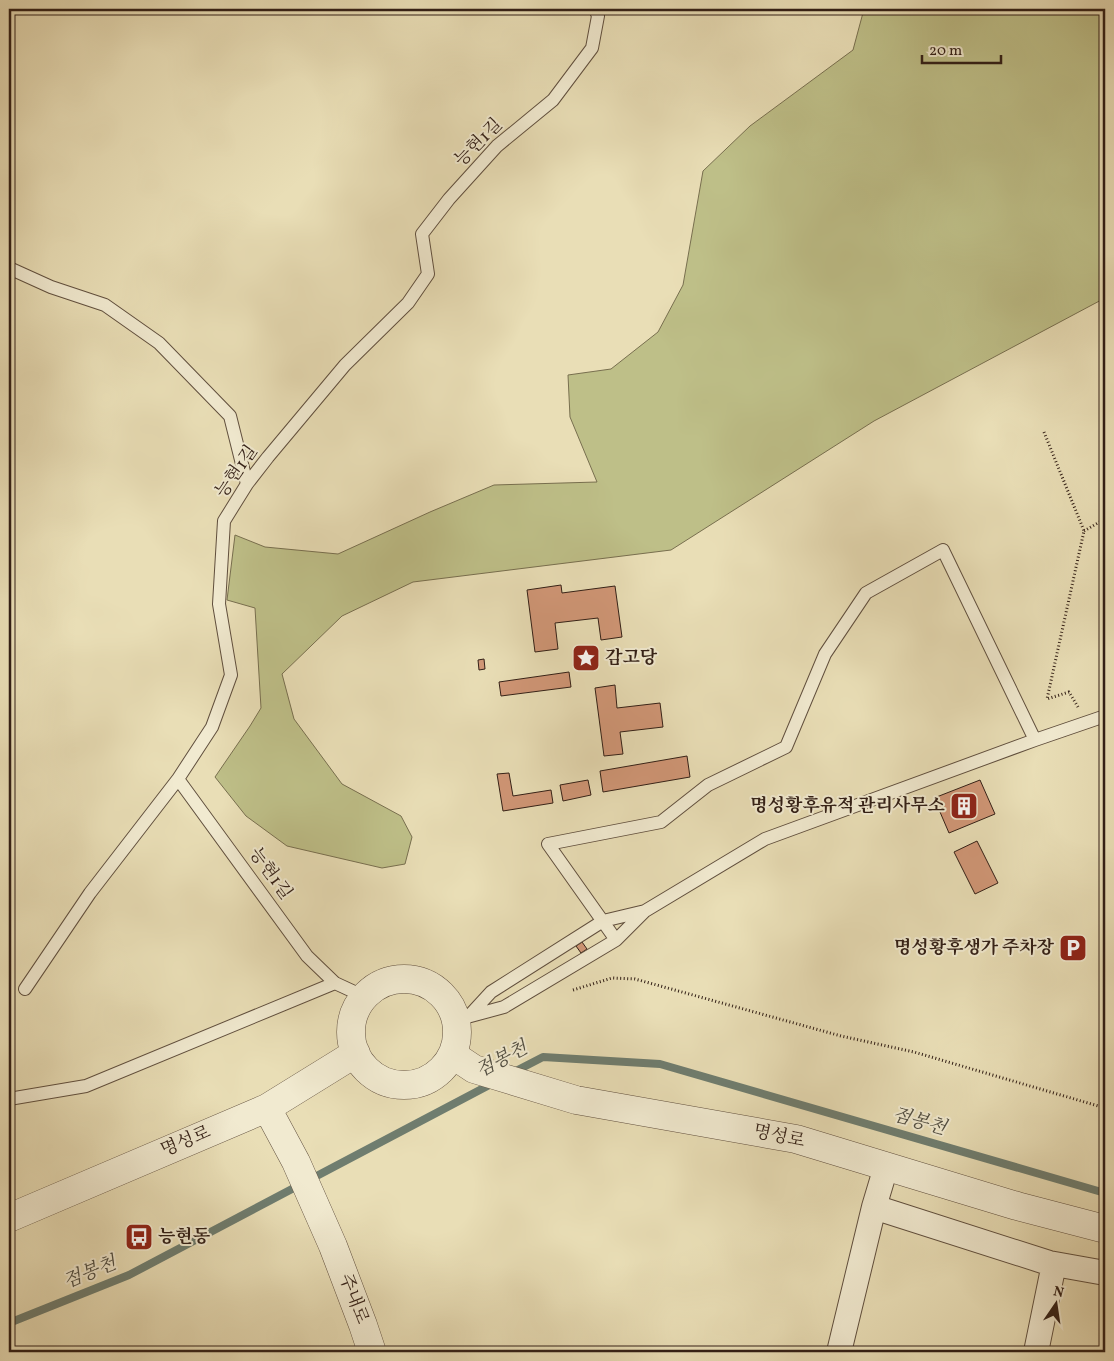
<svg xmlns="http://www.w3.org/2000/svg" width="1114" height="1361" font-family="Vollkorn,'Noto Serif KR',serif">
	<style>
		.green { fill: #bebf88; stroke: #786f4f }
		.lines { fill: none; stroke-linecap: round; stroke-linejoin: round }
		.stream { stroke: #6f7d6f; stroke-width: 8 }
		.building { fill: #d19777; stroke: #321f16 }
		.service-casing { stroke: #604f3e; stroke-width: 14 }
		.minor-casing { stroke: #604f3e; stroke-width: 26 }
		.tertiary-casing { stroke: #604f3e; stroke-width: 29 }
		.path { stroke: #321f16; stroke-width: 3; stroke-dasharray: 1 2.5; stroke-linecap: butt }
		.service { stroke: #f1ead0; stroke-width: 12 }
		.minor { stroke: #f1ead0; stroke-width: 24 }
		.tertiary { stroke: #f1ead0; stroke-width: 28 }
		.labels { text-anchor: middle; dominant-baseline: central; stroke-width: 4; stroke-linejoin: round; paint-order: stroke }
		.street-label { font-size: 18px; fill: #321f16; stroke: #f1ead0 }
		.poi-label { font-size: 18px; font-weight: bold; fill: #321f16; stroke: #f1ead0; text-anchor: start }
		.water-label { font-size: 19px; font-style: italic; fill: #514e42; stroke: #f1ead0 }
	</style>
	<rect width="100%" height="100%" fill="#e9deb6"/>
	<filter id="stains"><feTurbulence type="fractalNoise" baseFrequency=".004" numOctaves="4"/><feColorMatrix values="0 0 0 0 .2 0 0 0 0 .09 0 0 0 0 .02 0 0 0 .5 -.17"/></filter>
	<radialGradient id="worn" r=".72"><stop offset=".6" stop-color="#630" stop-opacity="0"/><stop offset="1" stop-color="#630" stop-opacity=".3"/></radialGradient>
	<path class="green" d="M864,9h241v289l-231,123 -203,129 -258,32 -71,34 -60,58 12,45 48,65 59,32 11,21 -7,27 -23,4 -95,-22 -41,-30 -31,-39 35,-51 11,-18 -6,-100 -28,-8 8,-65 30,12 73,7 92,-42 64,-27 103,-3 -27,-65 -2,-42 43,-6 47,-37 25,-47 20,-114 47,-45 103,-76z"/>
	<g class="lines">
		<path class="stream" d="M512,1073l31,-16 117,7 445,129
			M9,1323l120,-48 366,-193"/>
	</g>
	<path class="building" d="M561,585l1,8 53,-7 7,51 -21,3 -3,-22 -43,5 3,26 -23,3 -8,-62z
		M484,659l1,10 -6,1 -1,-10z
		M569,672l2,15 -70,9 -2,-14z
		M615,685l2,23 43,-5 3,24 -43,5 3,22 -19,2 -9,-68z
		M687,756l3,21 -87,15 -3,-21z
		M509,773l4,23 38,-6 2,13 -50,8 -6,-37z
		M588,780l3,15 -28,6 -3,-16z
		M980,780l15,34 -46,19 -15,-35z
		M977,841l21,42 -23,11 -21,-42z
		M582,942l5,7 -6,4 -5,-7z"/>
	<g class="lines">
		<defs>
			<path id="service" d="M9,268l42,19 54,18 54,38 71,73 17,68
				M616,940l-68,-96 113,-22 47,-37 78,-38 39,-93 41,-61 77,-43 92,190
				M25,989l65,-96 88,-114
				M363,996l-28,-13 -28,-27 -129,-177 34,-52 19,-52 -12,-71 5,-83 23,-37 21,-27 77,-92 63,-62 20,-29 -6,-40 27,-35 48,-53 56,-46 39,-52 6,-32 -3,-7
				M468,1017l23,-25 112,-71 42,-10
				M456,1018l11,-1 37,-10 112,-67 29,-29 120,-72 270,-99 70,-24
				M9,1099l77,-13 249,-103"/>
			<path id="minor" d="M874,1207l175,56 56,10
				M839,1352l35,-145 12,-40
				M1036,1352l18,-88"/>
			<path id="tertiary" d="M351 1032a53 53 0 1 1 106 0a53 53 0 1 1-106 0Z
				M453,1055l21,14 102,31 220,39 221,67 88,23
				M267,1108l29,54 37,84 30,79 9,27
				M9,1218l258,-110 89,-55"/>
		</defs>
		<use href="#service" class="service-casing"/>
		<use href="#minor" class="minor-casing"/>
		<use href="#tertiary" class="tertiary-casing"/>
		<path class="path" d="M1044,432l40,99 -37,168 22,-7 9,15
			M1084,531l21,-12
			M573,990l39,-12 23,1 206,57 73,16 191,56"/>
		<use href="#service" class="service"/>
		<use href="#minor" class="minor"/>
		<use href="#tertiary" class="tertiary"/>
	</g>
	<defs>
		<symbol id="sight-square" viewBox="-11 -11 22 22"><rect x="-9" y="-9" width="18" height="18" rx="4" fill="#8f2418" stroke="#f1ead0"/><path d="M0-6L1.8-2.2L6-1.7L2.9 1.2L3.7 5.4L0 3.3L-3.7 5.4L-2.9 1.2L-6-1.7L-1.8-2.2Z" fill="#fff"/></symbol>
		<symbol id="building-square" viewBox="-11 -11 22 22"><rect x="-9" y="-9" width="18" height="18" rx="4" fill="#8f2418" stroke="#f1ead0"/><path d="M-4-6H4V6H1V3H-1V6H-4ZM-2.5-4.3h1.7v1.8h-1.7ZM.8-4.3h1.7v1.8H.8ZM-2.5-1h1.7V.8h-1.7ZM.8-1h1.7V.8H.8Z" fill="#fff"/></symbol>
		<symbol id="parking-square" viewBox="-11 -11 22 22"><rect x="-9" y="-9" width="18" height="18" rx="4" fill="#8f2418" stroke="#f1ead0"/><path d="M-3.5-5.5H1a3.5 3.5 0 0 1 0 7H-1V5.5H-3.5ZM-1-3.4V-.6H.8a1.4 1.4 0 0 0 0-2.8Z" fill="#fff"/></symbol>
		<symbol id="bus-square" viewBox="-11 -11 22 22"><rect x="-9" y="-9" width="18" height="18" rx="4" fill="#8f2418" stroke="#f1ead0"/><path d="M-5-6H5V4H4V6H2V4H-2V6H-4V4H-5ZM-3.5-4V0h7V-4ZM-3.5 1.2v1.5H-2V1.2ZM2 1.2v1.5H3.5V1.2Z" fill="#fff"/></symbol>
	</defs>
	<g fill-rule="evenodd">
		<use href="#sight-square" x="570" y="642" width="32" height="32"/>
		<use href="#building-square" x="948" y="790" width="32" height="32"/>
		<use href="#parking-square" x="1057" y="932" width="32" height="32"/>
		<use href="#bus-square" x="123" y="1221" width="32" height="32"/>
	</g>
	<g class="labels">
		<g class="street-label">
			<text transform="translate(479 143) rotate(-45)">능현1길</text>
			<text transform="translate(237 472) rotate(-55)">능현1길</text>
			<text transform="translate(270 874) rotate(54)">능현1길</text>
			<text transform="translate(779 1137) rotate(12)">명성로</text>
			<text transform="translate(186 1142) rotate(-23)">명성로</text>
			<text transform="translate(353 1299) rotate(69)">주내로</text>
		</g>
		<g class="poi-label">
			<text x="605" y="658">감고당</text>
			<text x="945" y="806" text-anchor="end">명성황후유적 관리사무소</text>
			<text x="1054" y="948" text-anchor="end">명성황후생가 주차장</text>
			<text x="158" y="1237">능현동</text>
		</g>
		<g class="water-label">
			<text transform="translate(502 1060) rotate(-28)">점봉천</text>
			<text transform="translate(919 1122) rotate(16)">점봉천</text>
			<text transform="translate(90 1273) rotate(-22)">점봉천</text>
		</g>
	</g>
	<rect width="1114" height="1361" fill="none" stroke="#e9deb6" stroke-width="30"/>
	<rect x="10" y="10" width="1094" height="1341" fill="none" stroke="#321f16" stroke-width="2.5"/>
	<rect x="15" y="15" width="1084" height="1331" fill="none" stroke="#321f16"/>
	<g transform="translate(1056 1304) rotate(13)" stroke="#f1ead0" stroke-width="4" paint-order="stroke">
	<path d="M0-4L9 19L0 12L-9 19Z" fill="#321f16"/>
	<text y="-8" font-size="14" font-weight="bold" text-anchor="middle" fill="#321f16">N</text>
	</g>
	<path d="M922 55v8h79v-8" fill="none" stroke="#321f16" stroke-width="2.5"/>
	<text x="929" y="55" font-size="15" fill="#321f16" stroke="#f1ead0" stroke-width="4" paint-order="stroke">20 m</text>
	<rect width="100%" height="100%" filter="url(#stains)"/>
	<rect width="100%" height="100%" fill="url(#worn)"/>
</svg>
